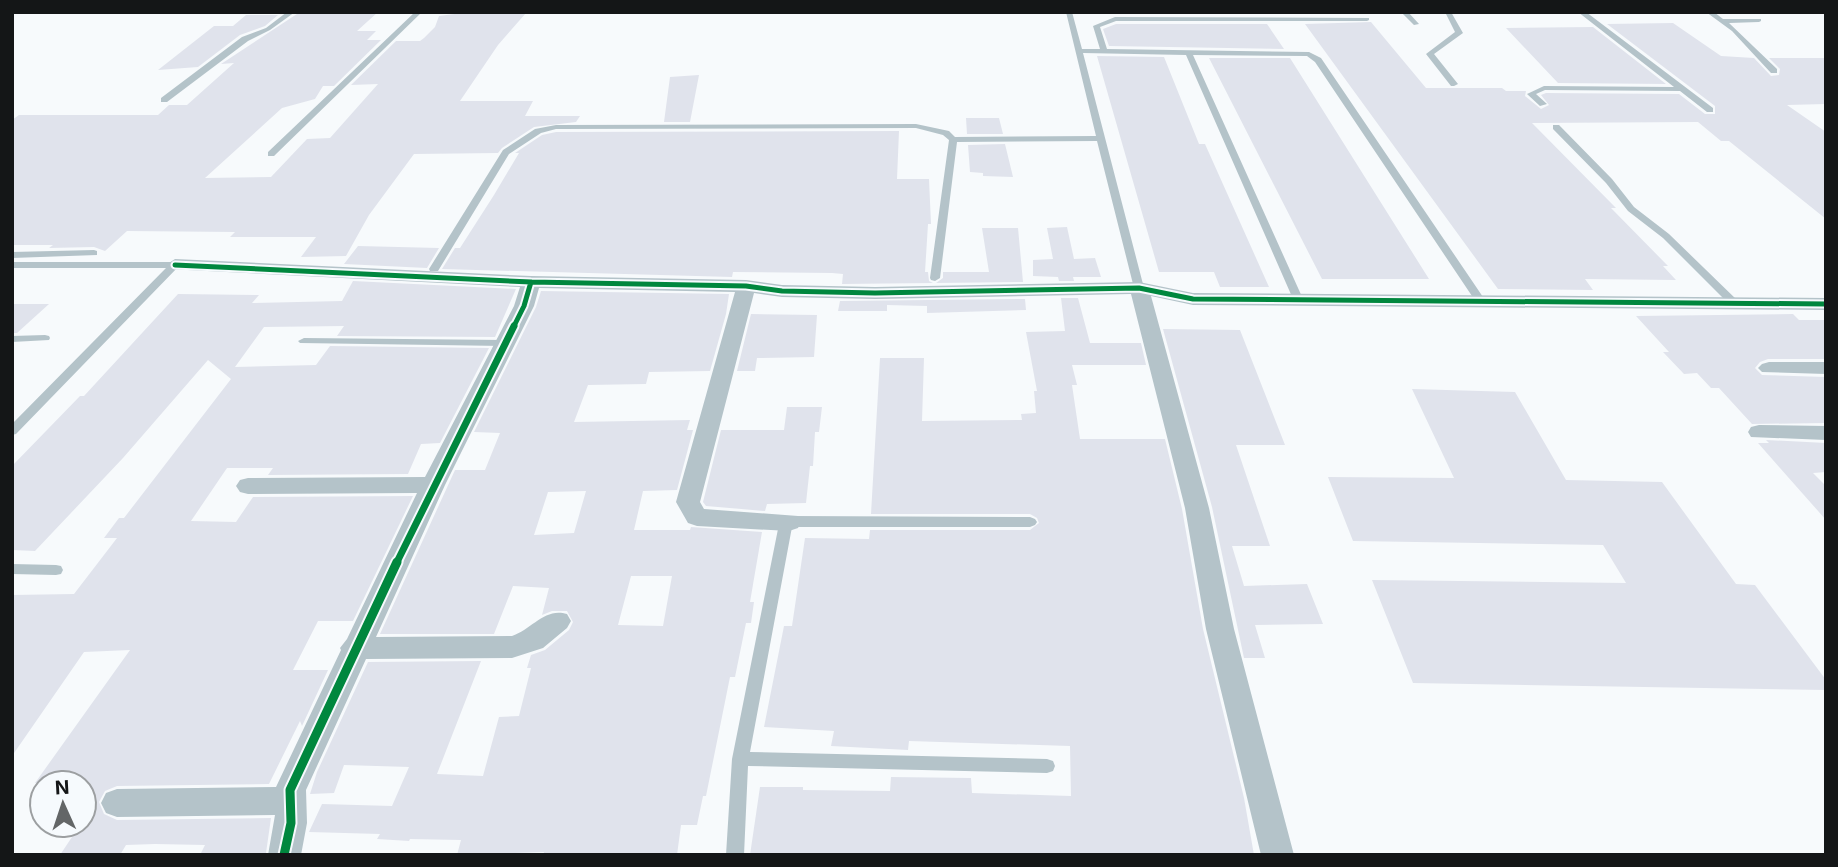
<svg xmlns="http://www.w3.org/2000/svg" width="1838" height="867" font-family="Inter,sans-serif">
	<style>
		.building { fill: #e0e3ec; fill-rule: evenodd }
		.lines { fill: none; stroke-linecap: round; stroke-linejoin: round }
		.lane { fill: #b4c3c9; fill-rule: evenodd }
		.street { fill: #b4c3c9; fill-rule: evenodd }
		.cycleway-far2-casing { stroke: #f6fafd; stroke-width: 9 }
		.cycleway-far1-casing { stroke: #f6fafd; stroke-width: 11 }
		.cycleway-casing { stroke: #f6fafd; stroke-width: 13 }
		.cycleway-far2 { stroke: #00873e; stroke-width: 5 }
		.cycleway-far1 { stroke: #00873e; stroke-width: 7 }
		.cycleway { stroke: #00873e; stroke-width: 9 }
	</style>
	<rect width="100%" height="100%" fill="#f7fafc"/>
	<path class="building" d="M300,12h78l-21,19h19l-9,9h14l-47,46h-11l-8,13 -33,9 -77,70 66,-1 36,-38 23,-1 48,-54 -27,1 45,-44h24l4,-3 11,-11 4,-11 23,-3h64l-28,32 -38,56h73l-8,15h55l-4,6 -42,5 -32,21 -4,5 -84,1 -45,61 -23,41 -45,1 15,-20h-86l5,-5 -108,-1 -22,20 -11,-4 -45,1 4,-3h-41v-125l7,-5h139l11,-10h18l47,-42 -13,1z
		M246,15h32l-13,11 -25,9 -42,32 -40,3 56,-44h19z
		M1371,22l55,66h76l4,3h20l-1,5 16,13 8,-4 -8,-10 5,-2 133,1 26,20h10v-8l-108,-82 66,-1 48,33 33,2 17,18 8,-1 1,-6 -11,-11h57v46l-39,1 39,27v87l-97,-78h-8l-23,-19 -166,1 84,85h-5l57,58h-5l13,14 -91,-1 8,11 -95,-1 -193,-265z
		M1116,24h151l17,25 -175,-3 -6,-17z
		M1593,27l73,57 -108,-1 -52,-55z
		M1097,56l67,1 35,87h6l64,143h-49l-6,-15h-55z
		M1209,58h81l139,221h-107z
		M699,75l-9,47h-26l6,-45z
		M966,118h33l4,16h-36z
		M899,131l-2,48h32l2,45h-3l-3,48h3l1,9 4,2 -91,1 1,-10 -11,-1 -99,-1 -1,5 -290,-8 13,-21h5l34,-53 25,-42h-4l27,-18 14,-3z
		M1005,144l8,33 -30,-1v-3l-13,-1 -2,-27z
		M1067,227l7,32 21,-1 6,19h-28l1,4h-15l-1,-4 -25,-1v-16l20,-1 -6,-31z
		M982,228h36l5,54 -87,1 7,-5v-6h46z
		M358,246l81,2 -12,20 -83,-4z
		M353,281l163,8 -21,48 -158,-1 7,-10 -80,1 -29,40 81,-2 14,-19 159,2 -49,95 -19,1 -13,30 -140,1 5,-7h-46l-36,53 45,1 17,-25 160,-1 -60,125h-35l-25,49h35l-26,56 -2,-5 -31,63 -152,2 -12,5 -6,11 5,12 13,6 154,-2 -5,35h-65l4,-8 -50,-1 -29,1 -6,10h-60l20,-30h4v-7l7,-10h-7v-25h-49l95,-133 -46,2 -72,104v-161l62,-1 43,-56h-13l15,-20h5l107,-139 -23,-19 -85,98 -88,93 -23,-1v-84l68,-70h4l94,-102 81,1 -7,8 90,-2z
		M541,291l188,3 -3,20 -16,57 -61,1 -3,12 -58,1 -14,37 116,-2 -3,10h6l-16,60 -34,1 -9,39h56l1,-3 71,5 -12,70h4l-3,21h-5l-11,54h-5l-24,119h-3l-6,29h-16l-4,30h-134l1,-3 -87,3 4,-15 -51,-1 -1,2 -32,-2 3,-5 -71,-2 13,-28 70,2 17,-39 -65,-2 -10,28 -24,1 7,-22 51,-110 113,-1 -44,113 46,2 16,-59 20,-1 12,-48h-4l4,-13 14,-5 24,-20 4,-8 -6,-11h-15l-10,4 7,-27 -36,-2 -19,48h-114l75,-164h30l15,-37 -26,-1 62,-125zM586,491l-12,42 -40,2 14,-43zM631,576h41l-9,50 -45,-1z
		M1061,298h17l12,45h51l5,22h-74l5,20h-5l8,54h85l17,70 21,120 41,169 10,57h-504l10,-68h43v3l87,1 1,-14 80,1 1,15 99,3 -1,-50 -161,-5 -1,9 -77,-4 3,-15 -70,-4 20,-101h8l13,-88 64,1 1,-9h160l9,-7 -2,-5 -7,-4h-159l9,-156h44l-2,63 100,-1 -1,-6 15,-1 -2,-22h3l-11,-59 39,-1z
		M1025,299l1,11 -99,3v-7l-40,-1v6h-49l2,-10z
		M12,304h37l-32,29h-5z
		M751,314l66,1 -3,42 -57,1 -2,13h-18z
		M1793,314l6,6h27v39h-58l-8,3 -5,6 7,7 64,2v46l-74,1 -33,-36h-8l-14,-15 -13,1 -21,-22h6l-33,-36z
		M1163,329l77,1 45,115h-49l34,101h-38l12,40 63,-2 16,40 -68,1 10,33h-21l-32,-151z
		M1412,389l103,3 51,88 96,2 74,102 19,1 71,95v10l-413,-7 -41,-103 254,3 -23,-38 -250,-4 -25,-64 126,1z
		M787,407h35l-3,25h-4l-2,34h-3l-4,37 -39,1 -2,7 -59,-5 -3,-4 18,-72h63z
		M1766,440l60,3v29l-13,1 13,13v34l-68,-77h11z"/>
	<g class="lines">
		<path class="lane" d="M287,12h8l-25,18 -22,11 -81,61h-6v-4l81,-61 24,-9z
			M415,12h7l-148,144h-6v-4z
			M1066,12h6l10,37h18l-7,-23 22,-9 254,1v2l-2,1h-251l-16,6 7,22 202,3 12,6 164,242 -5,3 -4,-1 -161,-240 -8,-6 -114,-1 110,244 -5,3 -5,-3 -107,-244 -103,-2 61,235 -1,2h-8l-1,-2 -37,-147 -140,1 -17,136 -5,3 -4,-1 -1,-2 19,-138 -6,-5 -27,-7 -360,1 -15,4 -32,21 -71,117h-8l-1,-2 74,-119 32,-21 21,-4 360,-1 33,7 6,6 141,-1z
			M1401,12h7l11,12 -5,1z
			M1445,12h6l12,21 -29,21 24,30 -4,2h-3l-25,-32 29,-22z
			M1578,12h8l127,96v4h-6l-27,-21 -135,-1 -9,4 11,10 -7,2 -13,-12 17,-8 130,1z
			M1706,12h8l9,7h38v2l-2,1 -30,1 48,46v4h-6l-39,-42z
			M1553,125h6l53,54 22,28 35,27 69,67 1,2 -1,2h-8l-67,-67 -35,-27 -22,-28 -53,-54z
			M94,250l3,1v4l-85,3v-6z
			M12,262h163l5,3 -164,169 -4,1v-11l154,-156h-154z
			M45,335l4,1 1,2 -1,2 -37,2v-6z
			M304,338l200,2 6,3 -6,3 -204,-3 -2,-2z
			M792,516l238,1 5,2 2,3 -2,3 -5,2h-238l-42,225 297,7 6,2 2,5 -2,5 -6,2 -299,-7 -4,89h-18l6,-96 47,-235 2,-3z
			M12,564l44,1 5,1 2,4 -2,4 -5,1 -44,-1z"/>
		<path class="street" d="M175,259l356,17 215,4 36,5 93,2 264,-5 54,11 633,5v12l-633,-5 -42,-9 58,212 25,121 60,226h-33l-55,-226 -21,-121 -54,-214 -256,5 -93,-2 -28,-4 -54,209 4,7 94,7 3,6 -3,6 -9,3 -92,-5 -9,-3 -12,-21 59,-210 -196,-4 -5,18 -89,179 -69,152 136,-1c20,-7 33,-29 55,-22l4,7 -4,7 -24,20 -31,10 -146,1 -60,131 1,33 -6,32h-33l7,-40 -158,2 -11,-4 -5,-10 5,-10 11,-4 159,-2 65,-137 -1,-2 7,-9 70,-146 -169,1 -8,-2 -4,-6 4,-6 8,-2 177,-1 89,-171 6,-19 -352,-18 -2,-4z
			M1769,362h57v12l-64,-2 -4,-4 4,-4z
			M1759,425l67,1v14l-75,-3 -3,-5 3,-5z"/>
		<defs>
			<path id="cycleway-far2" d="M175,265l356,17 215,4 36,5 93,2 264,-5 54,11 633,5
				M513,328l11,-22 7,-24"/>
			<path id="cycleway-far1" d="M396,564l118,-238"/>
			<path id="cycleway" d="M284,855l7,-32 -1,-33 107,-228"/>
		</defs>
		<use href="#cycleway-far2" class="cycleway-far2-casing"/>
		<use href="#cycleway-far1" class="cycleway-far1-casing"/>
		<use href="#cycleway" class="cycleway-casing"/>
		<use href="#cycleway-far2" class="cycleway-far2"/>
		<use href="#cycleway-far1" class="cycleway-far1"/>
		<use href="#cycleway" class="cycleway"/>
	</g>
	<rect width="1838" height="867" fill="none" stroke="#141617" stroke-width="28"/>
	<g transform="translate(63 804) rotate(357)"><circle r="33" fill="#f6fafd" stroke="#9c9fa1" stroke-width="2"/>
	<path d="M0-5L12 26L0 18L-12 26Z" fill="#636667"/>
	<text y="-10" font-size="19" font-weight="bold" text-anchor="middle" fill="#141617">N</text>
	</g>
</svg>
